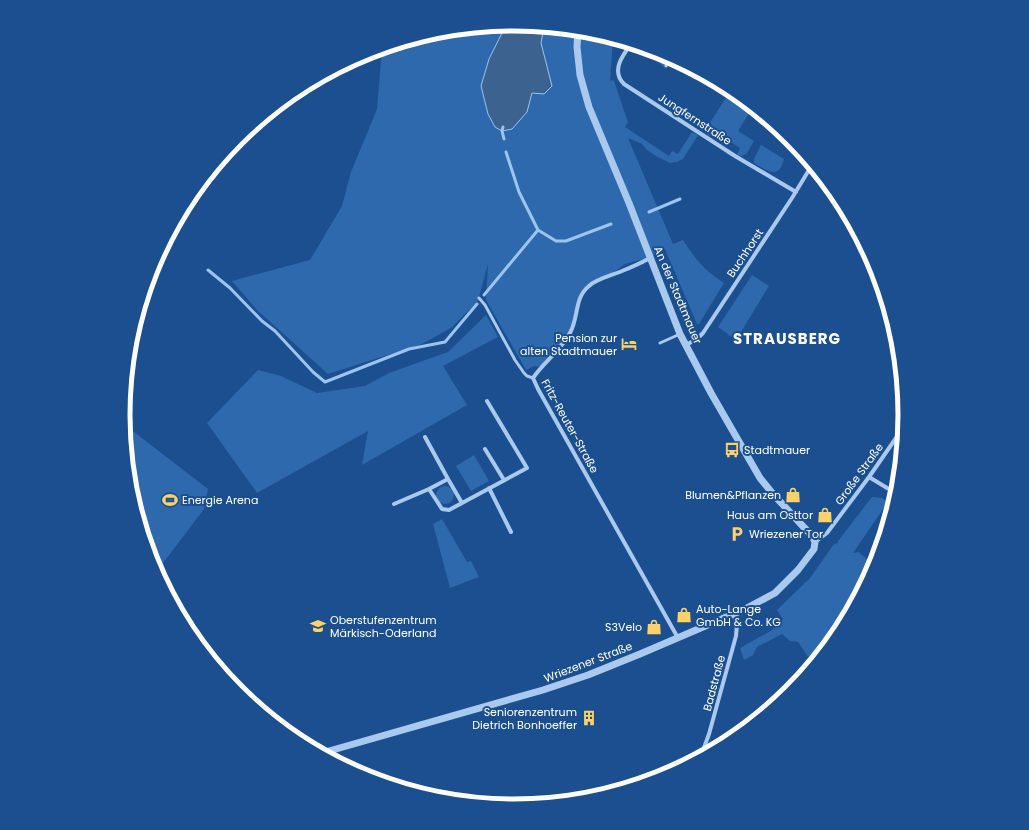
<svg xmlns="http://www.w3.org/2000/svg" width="1029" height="830" font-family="Poppins,sans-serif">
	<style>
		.green { fill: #2e69ad }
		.water { fill: #3c6290; stroke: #9cc4f0 }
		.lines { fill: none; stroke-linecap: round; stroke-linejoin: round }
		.stream { stroke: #9cc4f0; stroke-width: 3 }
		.service { stroke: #a9c9ee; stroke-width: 3 }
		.minor { stroke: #a9c9ee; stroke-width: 4 }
		.tertiary { stroke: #a9c9ee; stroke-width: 7 }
		.labels { text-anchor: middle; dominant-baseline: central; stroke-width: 4; stroke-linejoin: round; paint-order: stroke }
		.street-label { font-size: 11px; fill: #fff; stroke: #1b4f8f }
		.poi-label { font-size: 11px; fill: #fff; stroke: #1b4f8f; text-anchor: end }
		.district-label { font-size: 15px; font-weight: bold; letter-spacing: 1px; fill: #fff; stroke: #1b4f8f }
		.rim { fill: none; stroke: #fff; stroke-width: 5 }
	</style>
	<rect width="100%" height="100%" fill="#1b4f8f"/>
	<path class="green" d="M515,24l76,8 22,6 -3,43 2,-1 2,1 14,41 -3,5 44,29 3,-5 6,3 14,-22 6,3 -15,24 -6,3 -7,1 -14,-7 -9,-6 -5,-6 -14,-6 45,106 10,-4c14,21 20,29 41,43l-25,41h-2l-32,-75 -14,8 -26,7 -18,13 -13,5 -12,11 -12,40 -29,34 -7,-1 -8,4 -40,-70 2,-36 -10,37 -27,27 -29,16 -94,30 -71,-64 -25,-29 78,-21 32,-54 9,-34 26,-63 5,-60 56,-18z
		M666,55l33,17 -5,7 -25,-16 -4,5 -5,-4z
		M731,90l22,17 -15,24 16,10 -7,12 -5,3 -5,-1 3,-7 -27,-17 -3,5 -6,-4z
		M761,145l23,14c-5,21 -16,12 -30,4v-4z
		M752,275l17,11 -33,54 -18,-13z
		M486,315l12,22 -55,29 24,39 -105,60 6,-34 -111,62 -50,-70 51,-53 23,6 36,17 48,-7 24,-13 59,-21z
		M125,425l83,64 -4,20 -47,62 -4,-7 -22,-73z
		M474,455l15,26 -18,10 -15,-25z
		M436 495a9 9 0 1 1 18 0a9 9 0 1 1-18 0Z
		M872,497l10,1 6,4 -35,51 5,-1 10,8 12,-9 -4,14 -37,67 -26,32 -15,-22 -8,-1 -8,-7 -25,13 -4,8 -9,5 -4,-12 32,-18 11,-11 -6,-9 33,-32 24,-34 4,-1v-2z
		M442,519l25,43 4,-1 8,16 -29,11 -17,-64z"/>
	<path class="water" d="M515,24l29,3 -3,16 11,43 -8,8 -12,-1 -5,19 -15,17 -10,2 -7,-4 -7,-13 -7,-28 8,-27 17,-34z"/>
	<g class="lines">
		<path class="stream" d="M503,127l-1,4 2,8
			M649,212l31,-13
			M538,230l18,11h10l45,-17
			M208,270l22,18 32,33 13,10 38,41 12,10 84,-33 36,-7 32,-38
			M484,295l54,-65 -19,-38 -13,-40"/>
		<path class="service" d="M666,66l6,-8
			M479,298l6,7 30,55 9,13 3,3 6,2
			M660,343l20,-9"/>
		<path class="minor" d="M631,44c-9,12 -20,27 -7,40l111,72 61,36
			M811,167l6,3
			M650,258c-9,5 -18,9 -28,13 -9,4 -26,8 -33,15 -15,12 -10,31 -19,47 -9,17 -26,29 -37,45l5,11 140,249
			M686,345l11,-6 6,-6 89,-135 20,-33
			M425,437l23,42
			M485,449l19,31
			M869,477l28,17
			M489,488l22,44
			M462,503l-14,-24 -19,10 13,20 7,1 78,-42 -40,-67
			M394,504l35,-15
			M815,542l12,-9 42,-56 36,-52
			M701,756l8,-22 27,-98 1,-12 -3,-11"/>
		<path class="tertiary" d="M322,753l221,-63 45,-15 52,-21 105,-45 30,-16 23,-23 16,-21 1,-7 -3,-6 -39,-42 -13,-16 -49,-85 -31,-59 -51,-131 -40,-96 -9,-32 -3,-28 1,-17"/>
	</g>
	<defs>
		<symbol id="hotel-bare" viewBox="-9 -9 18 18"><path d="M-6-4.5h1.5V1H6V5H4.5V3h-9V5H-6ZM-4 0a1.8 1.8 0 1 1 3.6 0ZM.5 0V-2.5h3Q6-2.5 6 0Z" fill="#ffd166" stroke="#1b4f8f" stroke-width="2.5" paint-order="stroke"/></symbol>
		<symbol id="bus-bare" viewBox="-9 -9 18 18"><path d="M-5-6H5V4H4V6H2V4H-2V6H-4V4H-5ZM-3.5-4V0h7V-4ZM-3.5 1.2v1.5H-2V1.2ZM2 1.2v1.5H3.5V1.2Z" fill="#ffd166" stroke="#1b4f8f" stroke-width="2.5" paint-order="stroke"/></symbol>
		<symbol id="shop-bare" viewBox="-9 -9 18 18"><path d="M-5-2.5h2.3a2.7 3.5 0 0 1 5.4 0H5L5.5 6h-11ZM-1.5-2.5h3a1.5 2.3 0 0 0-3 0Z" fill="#ffd166" stroke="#1b4f8f" stroke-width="2.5" paint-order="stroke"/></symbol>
		<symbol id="stadium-bare" viewBox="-9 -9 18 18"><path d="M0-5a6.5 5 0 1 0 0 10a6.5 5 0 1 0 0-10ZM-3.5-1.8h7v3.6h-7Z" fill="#ffd166" stroke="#1b4f8f" stroke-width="2.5" paint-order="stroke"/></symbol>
		<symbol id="parking-bare" viewBox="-9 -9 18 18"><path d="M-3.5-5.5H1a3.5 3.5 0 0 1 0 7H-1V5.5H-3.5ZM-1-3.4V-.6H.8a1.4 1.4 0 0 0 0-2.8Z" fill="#ffd166" stroke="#1b4f8f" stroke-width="2.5" paint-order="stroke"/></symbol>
		<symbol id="school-bare" viewBox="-9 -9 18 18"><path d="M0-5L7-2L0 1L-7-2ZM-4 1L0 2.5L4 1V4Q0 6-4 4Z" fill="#ffd166" stroke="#1b4f8f" stroke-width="2.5" paint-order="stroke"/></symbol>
		<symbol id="building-bare" viewBox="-9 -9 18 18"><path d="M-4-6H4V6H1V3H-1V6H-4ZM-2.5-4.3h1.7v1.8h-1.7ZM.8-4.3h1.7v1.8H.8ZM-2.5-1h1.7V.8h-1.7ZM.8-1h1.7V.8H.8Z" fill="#ffd166" stroke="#1b4f8f" stroke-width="2.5" paint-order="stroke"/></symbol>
	</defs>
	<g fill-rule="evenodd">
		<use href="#hotel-bare" x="618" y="333" width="22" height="22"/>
		<use href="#bus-bare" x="721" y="439" width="22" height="22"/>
		<use href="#shop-bare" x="782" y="484" width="22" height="22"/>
		<use href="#stadium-bare" x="159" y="489" width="22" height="22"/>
		<use href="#shop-bare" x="814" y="504" width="22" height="22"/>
		<use href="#parking-bare" x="726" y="523" width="22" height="22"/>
		<use href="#shop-bare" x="673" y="604" width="22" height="22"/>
		<use href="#school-bare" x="307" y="615" width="22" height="22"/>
		<use href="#shop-bare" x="643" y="616" width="22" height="22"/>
		<use href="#building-bare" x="578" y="707" width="22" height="22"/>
	</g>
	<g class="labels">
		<g class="street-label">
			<text transform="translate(695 119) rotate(33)">Jungfernstraße</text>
			<text transform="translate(745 253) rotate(-56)">Buchhorst</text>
			<text transform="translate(678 295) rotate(67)">An der Stadtmauer</text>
			<text transform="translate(570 426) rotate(61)">Fritz-Reuter-Straße</text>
			<text transform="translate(859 474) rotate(-54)">Große Straße</text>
			<text transform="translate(588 662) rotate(-21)">Wriezener Straße</text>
			<text transform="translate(714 683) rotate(-75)">Badstraße</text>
		</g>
		<g class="poi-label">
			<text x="617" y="338">Pension zur<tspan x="617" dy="13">alten Stadtmauer</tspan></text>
			<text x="744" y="450" text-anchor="start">Stadtmauer</text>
			<text x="781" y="495">Blumen&amp;Pflanzen</text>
			<text x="182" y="500" text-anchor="start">Energie Arena</text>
			<text x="813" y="515">Haus am Osttor</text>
			<text x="749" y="534" text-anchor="start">Wriezener Tor</text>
			<text x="696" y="609" text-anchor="start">Auto-Lange<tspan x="696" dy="13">GmbH &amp; Co. KG</tspan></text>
			<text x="330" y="620" text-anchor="start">Oberstufenzentrum<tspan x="330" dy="13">Märkisch-Oderland</tspan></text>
			<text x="642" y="627">S3Velo</text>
			<text x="577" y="712">Seniorenzentrum<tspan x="577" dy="13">Dietrich Bonhoeffer</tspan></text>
		</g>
		<g class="district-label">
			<text x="787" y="338">STRAUSBERG</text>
		</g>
	</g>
	<path d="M0 0H1029V830H0ZM130 415a384 384 0 1 1 768 0a384 384 0 1 1-768 0Z" fill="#1b4f8f" fill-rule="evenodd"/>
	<path class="rim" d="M130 415a384 384 0 1 1 768 0a384 384 0 1 1-768 0Z"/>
</svg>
